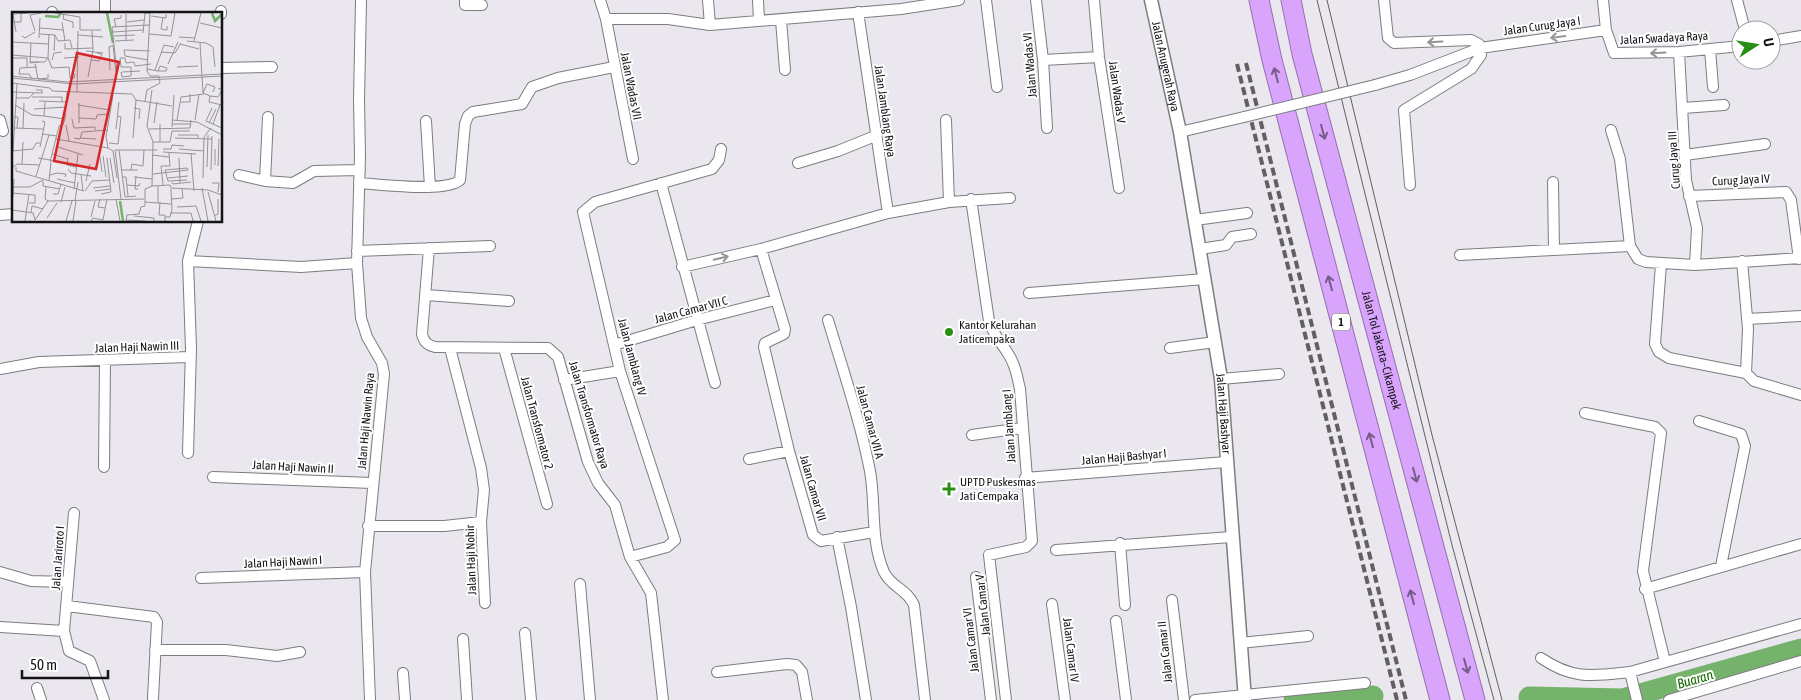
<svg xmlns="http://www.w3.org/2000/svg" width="1801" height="700" font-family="'Asap Condensed',sans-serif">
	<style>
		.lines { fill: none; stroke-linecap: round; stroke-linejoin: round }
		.river { stroke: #75b36c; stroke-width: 21 }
		.minor-casing { stroke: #7e7b81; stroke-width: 12 }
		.tertiary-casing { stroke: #7e7b81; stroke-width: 15 }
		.motorway-casing { stroke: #9371ac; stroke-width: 21 }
		.minor { stroke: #fff; stroke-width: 10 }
		.tertiary { stroke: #fff; stroke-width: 12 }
		.motorway { stroke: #d8a4fc; stroke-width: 19 }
		.tram { stroke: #615f63; stroke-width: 1 }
		.rail { stroke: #615f63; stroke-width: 4; stroke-dasharray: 8 4; stroke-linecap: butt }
		.minor-bridge-casing { stroke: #7e7b81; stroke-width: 12; stroke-linecap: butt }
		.minor-bridge { stroke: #fff; stroke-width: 10 }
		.oneway { stroke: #959596 }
		.oneway2 { stroke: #765c89 }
		.poi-dot { fill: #279013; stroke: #fff; stroke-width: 2 }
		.labels { text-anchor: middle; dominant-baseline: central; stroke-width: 4; stroke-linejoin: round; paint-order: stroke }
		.shield { fill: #fff; stroke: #5a5a5c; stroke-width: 1 }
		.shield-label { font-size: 11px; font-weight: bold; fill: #141316 }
		.street-label { font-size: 12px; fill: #141316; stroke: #fff }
		.poi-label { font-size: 12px; fill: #141316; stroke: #fff; text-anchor: start }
		.water-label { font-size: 14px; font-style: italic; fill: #146901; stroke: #fff }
		.inset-river { fill: none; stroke: #75b36c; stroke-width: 2.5 }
		.inset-road { fill: none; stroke: #959298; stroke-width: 1 }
		.view { fill: #d62828; fill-opacity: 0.15; stroke: #d62828; stroke-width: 2.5 }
		.inset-edge { fill: none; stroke: #141316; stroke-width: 2.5 }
	</style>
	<rect width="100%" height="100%" fill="#ebe7ee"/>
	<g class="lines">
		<path class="river" d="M1529,697l93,2 179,-50
			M1294,700l79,-4"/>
		<defs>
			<path id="minor" d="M105,0v14
				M361,0l-2,100 1,55 -3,108 4,55 6,19 15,26 2,11 -19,198 5,128
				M465,0v5h17
				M600,0l6,19h62l42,6 191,-16 58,-9
				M708,0l2,25
				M758,0l1,21
				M986,0l11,87
				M1036,0l7,60 4,68
				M1094,0l5,57 20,131
				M1384,0l4,38 6,5 77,-3 8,4 2,11 -10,14 -67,41 6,75
				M1603,0l3,30 8,23 65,-1 62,-6
				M1737,0l8,30
				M858,12l30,201
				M52,14v-2
				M221,14v-3
				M606,19l27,140
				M781,20l4,50
				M1771,41l30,-5
				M1710,49l3,38
				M1679,52l7,128 11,48 -2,37
				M1043,60l56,-3
				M221,68l51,-1
				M1375,85l35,-10 70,-27 126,-18
				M1683,108l41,-3
				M0,120l3,11
				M946,120l3,82
				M426,121l4,66
				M1611,130l9,29 10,87 8,13 8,3 49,3 106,-7
				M1180,132l64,-15
				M1685,155l80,-11
				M798,163l40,-12 37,-15
				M239,175l26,6 28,2 21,-12 46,-1
				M265,181l3,-64
				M1553,182l1,68
				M359,183c20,1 88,10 101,-3l5,-56 3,-8 5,-4 49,-8 10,-17 26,-9 56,-11
				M661,183l54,200
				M1689,196l97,-4 5,8 8,59
				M971,199l18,122c4,13 11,20 18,31 8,11 10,24 13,37l12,152 -6,6 -37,8 17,145
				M0,215l14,-1
				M1195,220l52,-7
				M429,248l-7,86c2,8 5,11 13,13l113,1 10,9 30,105 10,21 17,22 15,52 21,36 12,107
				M761,249l24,80 -1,5 -19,9 -1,4 25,104 24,84 8,6 53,-9
				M1200,249l26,-4 6,-8 19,-3
				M357,251l133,-5
				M1460,255l170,-9
				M188,261l113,6 56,-4
				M1742,261l6,68 -2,44 8,8 47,14
				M1661,264l-6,80 4,8 10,6 77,15
				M682,267l79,-18 127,-36 61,-11 61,-4
				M1029,293l176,-14
				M426,295l83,6
				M1747,319l54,-3
				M828,320c15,50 32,100 42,151 6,33 0,69 14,101 7,15 23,17 30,33l11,95
				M614,345l83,-25 78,-20
				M450,348l31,120 3,22 -3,32 4,81
				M504,348l43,156
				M1170,348l45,-6
				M0,369l39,-7 150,-5
				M1221,379l58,-5
				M564,380l56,-9
				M1585,413l70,14 6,6 -18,138 22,91
				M1699,421l42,13 4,12 -24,120
				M972,435l50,-7
				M188,453l3,-104 -3,-88 10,-40
				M749,459l40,-8
				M104,467l1,-107
				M213,477l159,6
				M1025,478l201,-16
				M74,513l-10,118 5,20 21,10 14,39
				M368,526h76l37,-4
				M837,537l14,70 15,93
				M1120,543l5,62
				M1056,550l175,-13
				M630,557l37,-10 8,-7 -55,-169 -37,-159 12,-10 117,-33 7,-9 2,-11
				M0,572l31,9 37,1
				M976,577l15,123
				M201,578l164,-6
				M580,584l10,116
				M1645,589l156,-45
				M1172,600l12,100
				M1052,604l13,96
				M67,606l87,11 3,5 -4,76
				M1116,621l10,79
				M0,627l64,4
				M525,633l6,67
				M463,639l4,61
				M1240,643l68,-7
				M155,650h71l51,6 23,-4
				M1541,658c32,22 52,18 89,14
				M717,672l70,-8 9,1 6,7 5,28
				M403,673l2,27
				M37,688l4,12
				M1195,700l170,-17
				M1637,700l-7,-28 171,-48
				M1669,700l132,-39"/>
			<g id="tertiary">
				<path id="s1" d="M1151,0l29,132 41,247 24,321"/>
			</g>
			<g id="motorway">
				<path d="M1259,0l13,60 168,640"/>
				<path id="s2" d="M1291,0l11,54 173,646"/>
			</g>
		</defs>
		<use href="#minor" class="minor-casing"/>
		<use href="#tertiary" class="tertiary-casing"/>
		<use href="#motorway" class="motorway-casing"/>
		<use href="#minor" class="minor"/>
		<use href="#tertiary" class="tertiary"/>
		<use href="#motorway" class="motorway"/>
		<path class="tram" d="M1317,0l135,545 42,155
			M1327,0l105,435 70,265"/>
		<path class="rail" d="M1246,63l160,637
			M1237,64l160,636"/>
		<defs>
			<path id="minor-bridge" d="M1244,117l131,-32"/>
		</defs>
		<use href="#minor-bridge" class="minor-bridge-casing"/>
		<use href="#minor-bridge" class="minor-bridge"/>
	</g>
	<defs><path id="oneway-shaft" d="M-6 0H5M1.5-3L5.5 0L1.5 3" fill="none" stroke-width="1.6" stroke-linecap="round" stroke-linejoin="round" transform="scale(1.25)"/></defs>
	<g class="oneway">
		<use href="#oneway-shaft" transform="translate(1558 37) rotate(172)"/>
		<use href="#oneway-shaft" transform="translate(1435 42) rotate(177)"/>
		<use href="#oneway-shaft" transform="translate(1658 53) rotate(177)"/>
		<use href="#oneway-shaft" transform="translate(721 258) rotate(-13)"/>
	</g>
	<g class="oneway2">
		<use href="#oneway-shaft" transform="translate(1276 75) rotate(-105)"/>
		<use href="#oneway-shaft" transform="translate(1323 132) rotate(75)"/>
		<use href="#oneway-shaft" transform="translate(1330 283) rotate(-105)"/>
		<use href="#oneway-shaft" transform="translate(1371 440) rotate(-105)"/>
		<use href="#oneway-shaft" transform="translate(1415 475) rotate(75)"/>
		<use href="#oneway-shaft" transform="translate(1412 597) rotate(-105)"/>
		<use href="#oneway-shaft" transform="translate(1466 666) rotate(75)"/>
	</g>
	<g class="poi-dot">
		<circle cx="949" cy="332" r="5"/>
		<path d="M946.5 481.5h5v5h5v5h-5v5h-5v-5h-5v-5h5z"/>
	</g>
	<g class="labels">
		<rect class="shield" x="1332" y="313.5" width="18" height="17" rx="4"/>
		<g class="shield-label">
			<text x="1341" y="322">1</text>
		</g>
		<g class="street-label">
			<text transform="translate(1542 26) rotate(-8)">Jalan Curug Jaya I</text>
			<text transform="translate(1664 38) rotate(-3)">Jalan Swadaya Raya</text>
			<text transform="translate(1030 65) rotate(-95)">Jalan Wadas VI</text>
			<text stroke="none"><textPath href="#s1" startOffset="68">Jalan Anugerah Raya</textPath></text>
			<text transform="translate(631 86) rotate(79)">Jalan Wadas VII</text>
			<text transform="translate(1117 92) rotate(82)">Jalan Wadas V</text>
			<text transform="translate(885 111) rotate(82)">Jalan Jamblang Raya</text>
			<text transform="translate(1674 160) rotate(-94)">Curug Jaya III</text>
			<text transform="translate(1741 180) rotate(-3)">Curug Jaya IV</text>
			<text transform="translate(691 310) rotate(-15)">Jalan Camar VII C</text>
			<text transform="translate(137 347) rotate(-2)">Jalan Haji Nawin III</text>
			<text stroke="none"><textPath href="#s2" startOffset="362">Jalan Tol Jakarta–Cikampek</textPath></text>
			<text transform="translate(632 357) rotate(75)">Jalan Jamblang IV</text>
			<text stroke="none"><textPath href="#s1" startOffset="420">Jalan Haji Bashyar</textPath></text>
			<text transform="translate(589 415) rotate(73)">Jalan Transformator Raya</text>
			<text transform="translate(366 421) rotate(-85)">Jalan Haji Nawin Raya</text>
			<text transform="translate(870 422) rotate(75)">Jalan Camar VII A</text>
			<text transform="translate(537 423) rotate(75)">Jalan Transformator 2</text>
			<text transform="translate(1009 426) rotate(-94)">Jalan Jamblang I</text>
			<text transform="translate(1124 457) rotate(-5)">Jalan Haji Bashyar I</text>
			<text transform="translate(293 467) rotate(3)">Jalan Haji Nawin II</text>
			<text transform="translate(813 488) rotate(74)">Jalan Camar VII</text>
			<text transform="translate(58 558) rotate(-86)">Jalan Jariroto I</text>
			<text transform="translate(471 560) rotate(-92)">Jalan Haji Nohir</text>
			<text transform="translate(283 562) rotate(-3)">Jalan Haji Nawin I</text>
			<text transform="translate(983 605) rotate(-96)">Jalan Camar V</text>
			<text transform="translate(971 640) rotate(-97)">Jalan Camar VI</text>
			<text transform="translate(1071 650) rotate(83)">Jalan Camar IV</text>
			<text transform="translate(1165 652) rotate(-96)">Jalan Camar II</text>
		</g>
		<g class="poi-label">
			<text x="959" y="325">Kantor Kelurahan<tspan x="959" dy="14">Jaticempaka</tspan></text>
			<text x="960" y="482">UPTD Puskesmas<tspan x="960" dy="14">Jati Cempaka</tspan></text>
		</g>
		<g class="water-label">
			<text transform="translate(1695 679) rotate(-16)">Buaran</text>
		</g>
	</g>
	<g transform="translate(12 12)">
		<rect width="210" height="210" fill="#ebe7ee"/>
		<path class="inset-river" d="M95,1l6,30M200,1l3,8 7,-7M33,4l13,1 3,-4M108,189l3,20"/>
		<path class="inset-road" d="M1,1l3,19M43,1l25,4v13M1,2l16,-1M52,2l-1,5 10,3v6M139,4l15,2v-4M151,5l-2,12 6,1v-4M1,10h8v-9M50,10l3,19M115,10l17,-2M188,11l22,5M104,15l-2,-8 7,-1v-3M28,16l23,2M68,18h21M23,19l-5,-16 11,-2M101,20l30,-2M131,21l2,-20h5l-3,58 3,5h9l1,7 -13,7 -2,11M28,22l15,1M137,22l22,2 4,-23M43,23l3,6 12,-1 2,8M66,23l25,2M10,24l3,2 10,-6M102,24l21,-1M167,25l16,1M27,26l1,-20M114,28v-26M103,29l19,-1M175,29l19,2 7,4M182,29l7,-28M0,30l37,2M19,31l-1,20 9,-1M53,31v6l28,-1M188,31l3,50 7,3 -1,6 13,3M168,32l19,5M101,33l3,27M201,35l2,20M42,39l1,-16M74,39l17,2M149,40l14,1 6,-10M0,43l36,3M0,46h15v9M36,46l4,10 17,-1 1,11h4l1,-4M36,46l1,-24M52,46l15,-1M40,48l2,-7 8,-1M80,48l7,1 3,-7 -5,-1M136,48l-23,-4 -1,-6 26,1M18,50h15l3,-4M23,52l3,15 10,-1v-4M156,52l10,-22M123,54l16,-2M165,55l21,-1M135,57l11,2h8l1,-3 -7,-2 -2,5M98,58l-1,-23 5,-2M143,58l9,-25 10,2M105,60l-5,-45 37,-2M109,60l1,5 9,-1v-9h-10l-1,-9h5l1,5 8,-1 1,4M110,60l18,-1M0,64l55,6 155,-8M76,65l5,-27 -1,-19M0,66l62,6 148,-8M20,67l-3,-5h-10l1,-6 17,-1M0,71l38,5 2,3 80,3 4,6 36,6M0,80l30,1v-3h-6M65,80l1,-61M191,81l4,-9 8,3 -2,5M198,84l8,1 4,-7 -4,-2M20,85h30v5M4,86h13l5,-5M27,89l27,1M169,90h9v-8M3,93l17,10M66,93l32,5M122,96l6,1 -1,10M200,96l-6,13 16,7M22,97l32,-2M20,103l12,1 1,-14M32,104l21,3M2,105h4l-1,11M67,106l17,1 1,-4 12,-1M60,107l2,9 21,-1v3M160,108l25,2 25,13M165,108l4,-23 23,-3M183,108l4,-26M67,111v-20M142,111l3,-21M197,111l7,-14M160,112h19M201,112l7,-19M54,113l3,16M160,115l2,-32M2,116l29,1M11,116l1,-25M104,117l3,-27M137,117l41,-1 1,-8M30,122l15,2M166,123h20v4M62,126l6,1 2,-7 26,-2M68,126l16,1M121,126l3,-38M163,126l37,1M44,127l52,9M141,130h17l2,-11h18M148,130v-18M97,131l9,1 3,-27 -3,-1M28,135l5,-25 -3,-1M46,135l25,8M96,136l-2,-11 7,-42M96,136l5,3 4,27M151,137h8l1,-4 12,1M167,137l25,2M107,138l6,47 11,-1M0,139l21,-2 3,-6h4M1,139l4,-67M151,140l33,2M179,141l3,38M40,142l16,5M140,143l17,2M91,144l3,21M88,145l2,15M26,146l24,4M56,146l-1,7 9,2M98,146l4,25M167,146l1,25M38,150l9,-36 4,-1 2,-6 2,-27M10,152l1,-22M203,153v-16M206,154l1,-27M4,155v4l68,20M195,155l1,-32M0,156l5,-4 23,1M56,157l3,4 20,3M109,158h17M119,158l1,-6 11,2 1,-16M199,158l1,-34M69,162l2,17M141,162l35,-4M38,163l7,-2 9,1 -1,3M24,164l13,-41M124,164l-1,13h3M110,165h4l2,19M122,165l18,2M156,166l20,-2M191,166l1,-41 7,-9M45,167l18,4M37,168l2,-18M175,168l-19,1 -3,-11 22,-2 1,2M31,169v5l17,3M74,169l4,-17M160,170l1,2 18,-2M200,171h7l-1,9M115,173l12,1 1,-3M151,173l-2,-19h9l-1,-13M140,174l1,-44 -6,-16 5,-36M140,174l18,-1 1,3 37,2 14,5M146,174v17M2,175h16l13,-7M34,175l-1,12 3,2M81,176l17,-2M190,176l6,33M62,177l4,-35M73,179l7,-10 18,-1M83,179l16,-2M196,180l8,29M0,181l23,2v8h-6M41,182h5l3,-10M89,182l10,-2 -4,-34M1,185l1,-18M88,187l-2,8 7,1M104,187l4,22M109,187l-6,-49h42M160,187l11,-1 -1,-9M63,188l3,-18M49,190l4,-15M133,190l26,2M148,190l-1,13h6v6M165,195l19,-1 5,15M0,198l21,3 2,7 13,-19 96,-2M19,200l1,-6 11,3M158,201h21l2,8M122,204l20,2v3M202,204l4,-2v-15M79,205l4,-16M153,205h5l2,-7 -1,-21M35,206l10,-15M114,208l19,1M13,209l4,-27M54,209l6,-20M61,209l3,-20M79,209l2,-3 10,2 4,-21M114,209l1,-6 12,-1 2,-7 4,-1v-17l7,-3"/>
		<path class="view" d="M65,41l42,9 -23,107 -42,-8z"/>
		<rect width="210" height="210" class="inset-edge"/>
	</g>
	<g transform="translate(1756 45) rotate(78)"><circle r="24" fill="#ffffff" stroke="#a1a1a2"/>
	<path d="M0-4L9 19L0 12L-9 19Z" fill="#279013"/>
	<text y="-8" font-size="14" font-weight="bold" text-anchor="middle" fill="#141316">U</text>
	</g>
	<path d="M22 670v8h86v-8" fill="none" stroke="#141316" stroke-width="2.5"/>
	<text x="30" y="670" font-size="15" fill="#141316" stroke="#ffffff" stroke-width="4" paint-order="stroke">50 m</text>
</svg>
